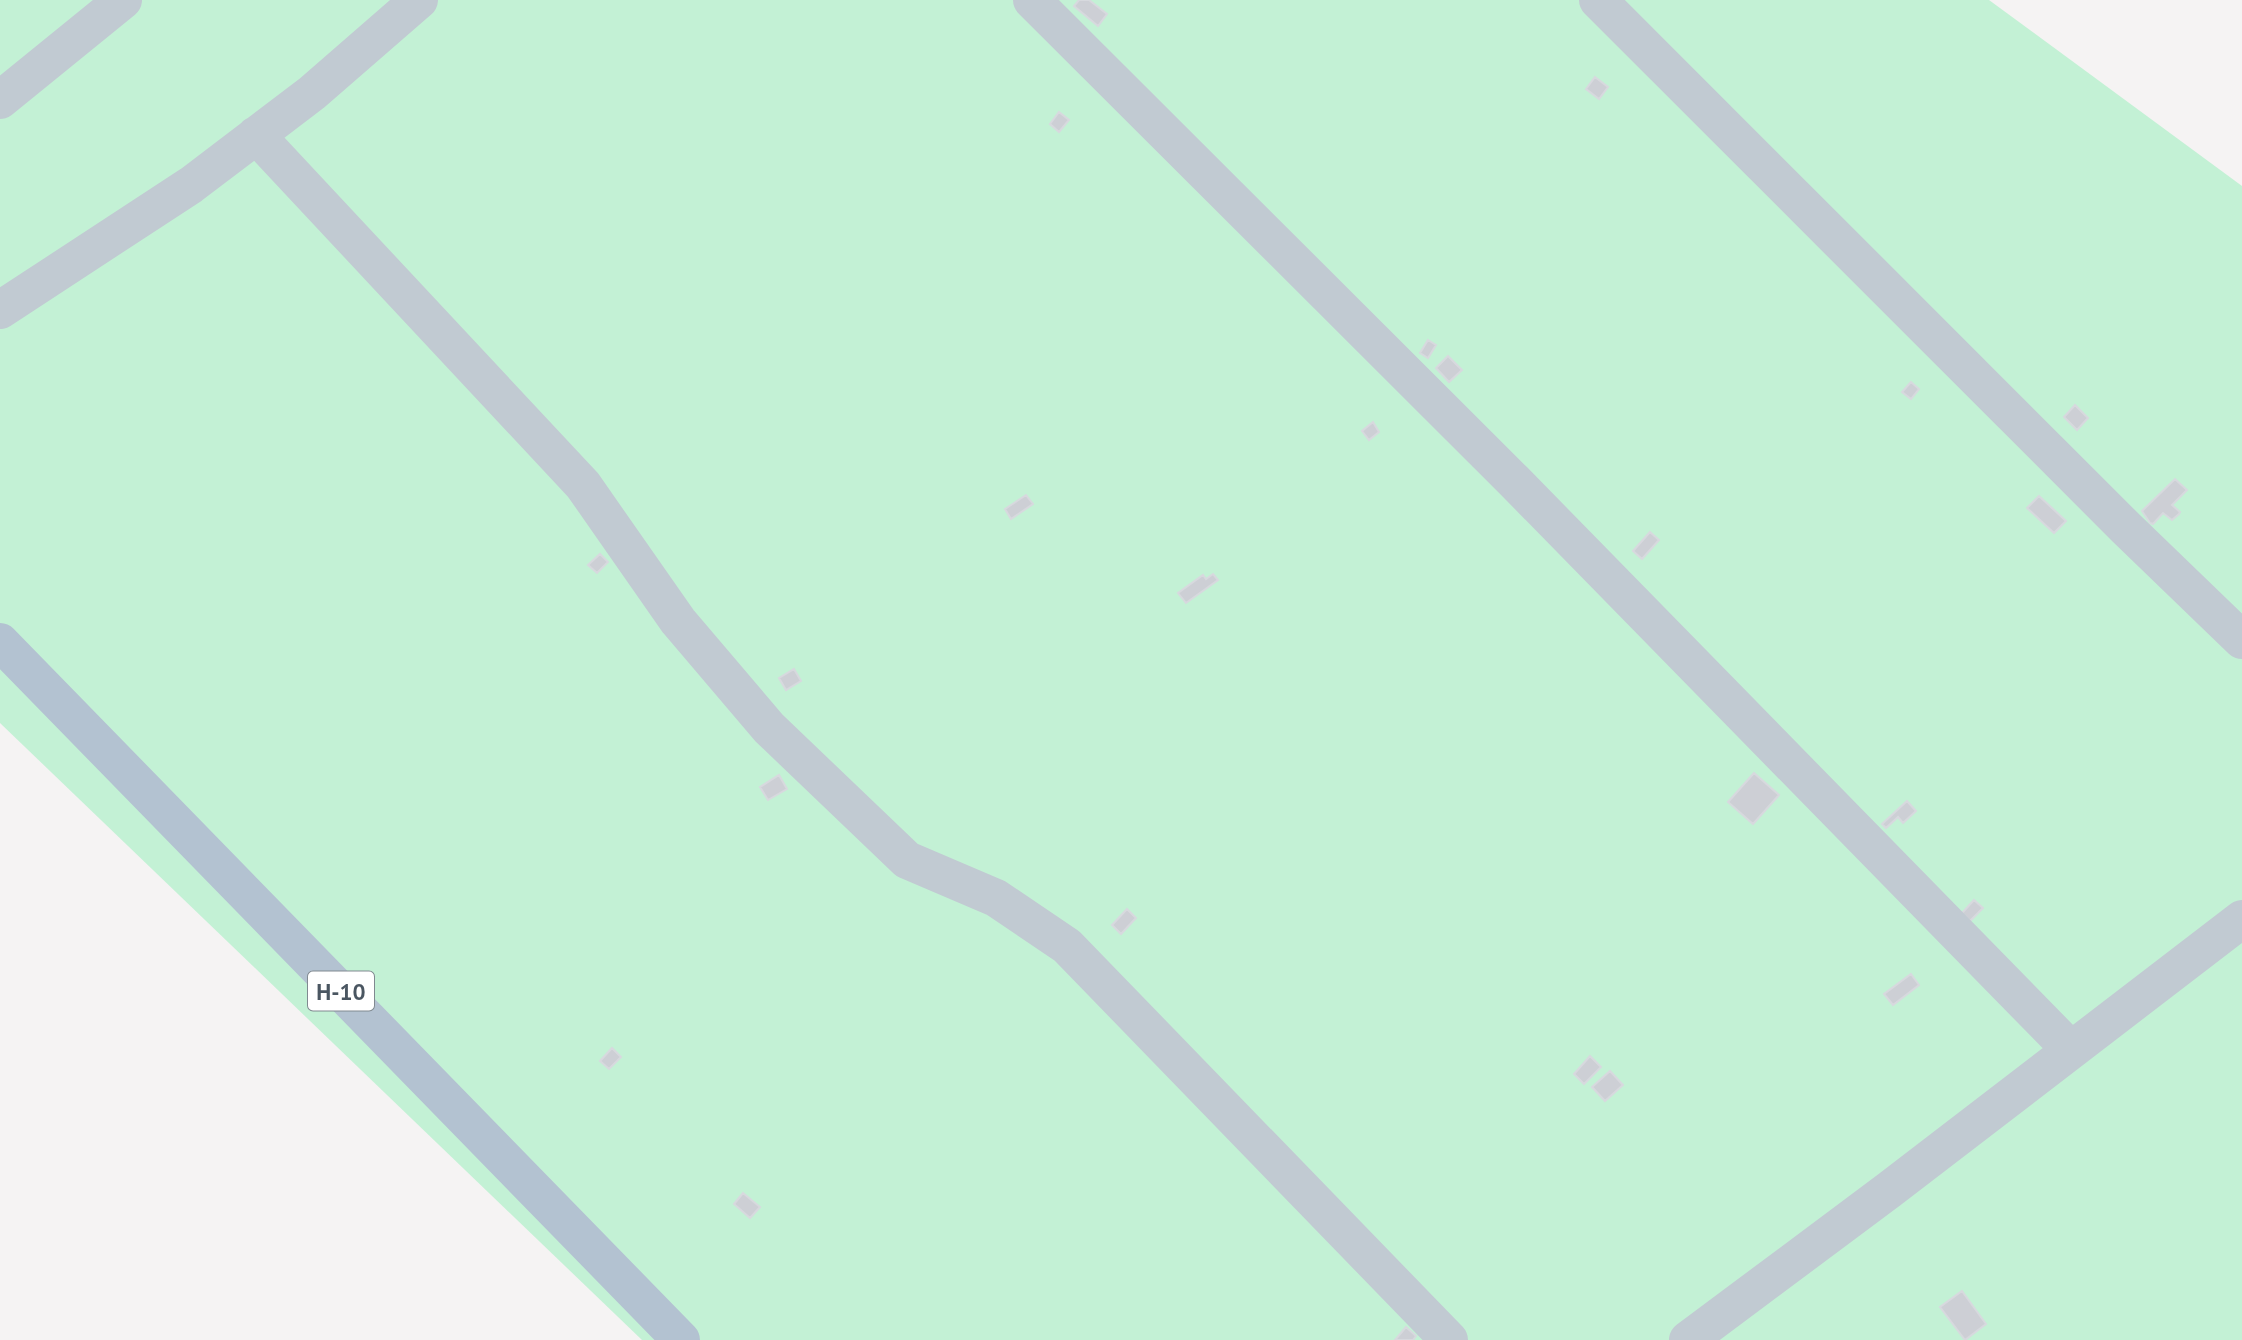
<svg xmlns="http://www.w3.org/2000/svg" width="2242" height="1340" font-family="'PT Sans',sans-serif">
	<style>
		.green { fill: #c3f1d5 }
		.building { fill: #cdcfd5; stroke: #d7d9de; stroke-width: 2 }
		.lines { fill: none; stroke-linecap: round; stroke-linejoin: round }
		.minor { stroke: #c1cad2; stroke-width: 38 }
		.primary { stroke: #b3c2d1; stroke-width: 38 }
		.labels { text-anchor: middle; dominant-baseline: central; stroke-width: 7; stroke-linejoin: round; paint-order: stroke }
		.shield { fill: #fff; stroke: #808990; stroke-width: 2 }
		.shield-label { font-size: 23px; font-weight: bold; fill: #4a5661 }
	</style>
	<rect width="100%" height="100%" fill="#f5f3f3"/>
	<path class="green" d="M0,0h1989l253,186v1154h-1600l-642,-617z"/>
	<path class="building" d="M1079,0h10l18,14 -9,12 -24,-20z
		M1595,77l13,10 -9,12 -13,-10z
		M1059,112l10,8 -10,12 -9,-8z
		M1428,340l8,5 -8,13 -8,-5z
		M1448,356l14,14 -13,12 -13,-14z
		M1911,382l8,7 -8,10 -9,-7z
		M2075,405l13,13 -11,12 -13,-13z
		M1373,422l6,10 -10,8 -7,-9z
		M2175,479l12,11 -15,15 8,7 -1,2 -7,6 -9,-7 -10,11 -3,-1 -8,-12z
		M1026,495l7,9 -22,15 -6,-10z
		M2039,496l27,25 -12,12 -27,-25z
		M1650,532l9,8 -17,19 -9,-8z
		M600,554l8,8 -11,11 -9,-8z
		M1213,574l5,6 -32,23 -8,-10 25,-18 3,4z
		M794,669l7,12 -15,9 -7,-12z
		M1754,773l25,22 -26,29 -25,-22z
		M779,775l8,14 -19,11 -8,-13z
		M1907,801l9,10 -13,12 -5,-6 -12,11 -4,-4z
		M1974,900l9,8 -13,13 -8,-8z
		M1127,909l9,9 -15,16 -9,-9z
		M1911,974l8,11 -26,20 -9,-11z
		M612,1048l9,9 -12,12 -9,-8z
		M1590,1056l11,11 -17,17 -10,-10z
		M1610,1071l13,14 -18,16 -13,-14z
		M743,1193l17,14 -10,11 -16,-14z
		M1962,1291l24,33 -21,16 -25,-33z
		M1406,1327l10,9 -3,4h-18z"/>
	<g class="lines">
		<path class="minor" d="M1032,0l482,481 557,569
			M1598,0l528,528 116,112
			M0,100l123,-100
			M256,135l327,350 95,136 91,107 138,132 89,38 71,48 382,394
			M0,310l191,-125 121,-92 107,-93
			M1688,1340l201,-150 353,-271"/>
		<path class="primary" d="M0,642l681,698"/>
	</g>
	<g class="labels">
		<rect class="shield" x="308" y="971.5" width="66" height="39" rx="5"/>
		<g class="shield-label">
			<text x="341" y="991">Н-10</text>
		</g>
	</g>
</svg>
